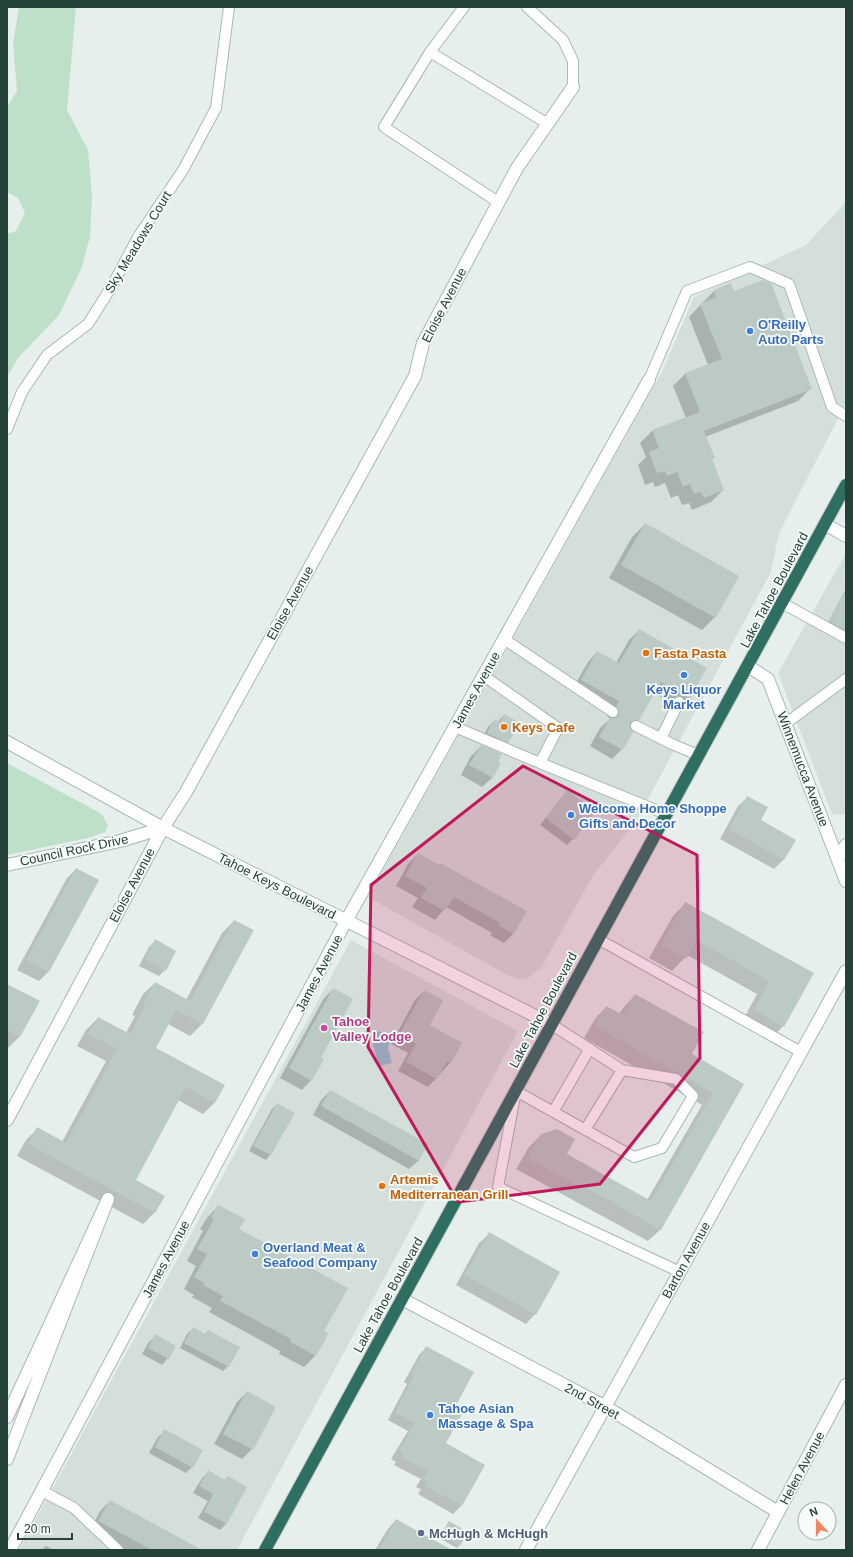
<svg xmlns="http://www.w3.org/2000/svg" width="853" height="1557" font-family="Arial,sans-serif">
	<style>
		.built { fill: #d4dfda }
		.green { fill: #bfe0c8 }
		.water { fill: #8ec9d4 }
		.shadow { fill: #0003 }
		.building { fill: #bbcac4 }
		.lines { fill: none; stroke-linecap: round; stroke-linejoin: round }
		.lane-casing { stroke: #a8b8b2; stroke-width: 12 }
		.street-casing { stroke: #a8b8b2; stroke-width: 14 }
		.secondary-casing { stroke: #a4bbb3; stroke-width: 14 }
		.highway-casing { stroke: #c2cac8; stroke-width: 14 }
		.lane { stroke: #fff; stroke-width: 10 }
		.street { stroke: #fff; stroke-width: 12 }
		.secondary { stroke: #fff; stroke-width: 12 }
		.highway { stroke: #2f6f62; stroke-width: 12 }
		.marked { fill: #c2185b; fill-opacity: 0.2; stroke: #c2185b; stroke-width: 3; stroke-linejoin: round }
		.shop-dot { fill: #3f7fe0; stroke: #f7fbf9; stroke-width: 1.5 }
		.food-dot { fill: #e8710a; stroke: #f7fbf9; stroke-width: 1.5 }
		.hotel-dot { fill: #d1479c; stroke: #f7fbf9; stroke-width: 1.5 }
		.service-dot { fill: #5c6f8a; stroke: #f7fbf9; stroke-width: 1.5 }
		.labels { text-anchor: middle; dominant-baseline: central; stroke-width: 3.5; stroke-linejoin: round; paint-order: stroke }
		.street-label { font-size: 13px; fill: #24423a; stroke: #f7fbf9 }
		.shop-label { font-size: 13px; font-weight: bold; fill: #366cbe; stroke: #f7fbf9; text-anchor: start }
		.food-label { font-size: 13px; font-weight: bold; fill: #c56008; stroke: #f7fbf9; text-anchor: start }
		.hotel-label { font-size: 13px; font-weight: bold; fill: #b23c85; stroke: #f7fbf9; text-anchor: start }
		.service-label { font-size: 13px; font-weight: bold; fill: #4e5e75; stroke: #f7fbf9; text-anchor: start }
	</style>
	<rect width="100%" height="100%" fill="#e6efeb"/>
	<path class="built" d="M845,203l1,200 -67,130 -8,39 -135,249 -44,56 -51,91 -13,10 -10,1 -11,-4 -139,-78 294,-525 32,-75 112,-52z
		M846,553v257l-3,5 -11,-1 -54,-141z
		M351,940l167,91 -281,519h-218z"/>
	<path class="green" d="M19,7h57l-9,103 21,40 4,45 -2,42 -9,32 -22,46 -41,43 -11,19v-143l9,-3 9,-18 -7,-15 -11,-6v-85l10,-16 -4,-47z
		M7,763l95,51 6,12 -3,6 -17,6 -81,17z"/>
	<path class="water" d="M376,1031l15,3 -3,14 4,15 -13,3 -6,-21z"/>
	<path class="shadow" d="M730,284l3,8 77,97 -12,12 -93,36 6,23 12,30 -12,12 -19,8 -3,-7 -7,2 -4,-10 -7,3 -6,-15 -10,4 -2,-5 -8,3 -7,-20 8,-8 -6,-14 12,-12 34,-13 -13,-32 12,-12 23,-9 -19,-48 25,-26z
		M645,524l70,93 -13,13 -93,-52 23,-41z
		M846,589v41l-3,3 -16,-9z
		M639,630l50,68 -9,9 -27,-14 -15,27 -8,9 -8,20 -10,10 -22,-13 10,-18 10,-9 -3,-3 3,-5 -38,-21 16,-28 9,-10 19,11 13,-23z
		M504,715l4,27 -7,6 -20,-8 7,-13 6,-6h4z
		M481,746l19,18 -8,14 -10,9 -21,-12 10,-19z
		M567,791l6,48 -6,6 -27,-20z
		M748,797l12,24 35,19 -12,20 -9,9 -54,-30 18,-33z
		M418,854l21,12 75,67 -10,10 -14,-8 2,-2 -46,-26 -11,13 -23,-13 6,-9 -22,-12 12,-22z
		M76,869l22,12 -50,91 -9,9 -22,-11 50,-92z
		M686,903l127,71 -30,52 -12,13 -29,-17 15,-28 -70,-39 -15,16 -23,-13 24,-42z
		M234,921l18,10 -50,93 -12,12 -22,-12 -13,24 60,54 -12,12 -25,-14 -44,81 21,31 -12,12 -126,-68 9,-16 12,-12 24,14 44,-81 -29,-15 9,-16 12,-12 28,15 9,-17 -3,-1 11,-21 12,-11 31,17 36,-67z
		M155,941l10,29 -6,6 -20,-10 10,-19z
		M7,985l31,17 -19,35 -12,12z
		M333,989l-14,69 -8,22 -9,10 -22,-12 44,-80z
		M424,991l4,34 33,18 -11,20 -22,24 -30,-16 10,-18 -17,-9 24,-44z
		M635,995l55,60 53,29 -83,146 -12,11 -132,-72 13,-22 12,-12 24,19 82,46 55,-95 -118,-67 11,-19 11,-12 13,7 5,-7z
		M330,1091l89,69 -10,9 -96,-54 8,-15z
		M277,1104l16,9 -23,42 -4,5 -17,-9 23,-42z
		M218,1206l105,125 4,3 -12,22 -11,11 -25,-13 1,-3 -71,-39 3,-4 -20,-11 2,-2 -10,-6 12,-23 -9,-5 16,-30 -3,-2 7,-11z
		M489,1234l46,80 -9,10 -70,-39 23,-42z
		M193,1329l35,37 -5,5 -43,-23 7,-14z
		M156,1336l12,22 -6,7 -20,-11 7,-12z
		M427,1347l25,62 -7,34 39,22 -23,41 -8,8 -35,-20 3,-5 -5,-2 5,-8 -27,-14 2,-3 -5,-3 17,-28 -20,-11 19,-36 -3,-2 15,-27z
		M247,1392l28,15 -23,42 -10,10 -28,-15 23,-42z
		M165,1431l27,36 -6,6 -37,-20 9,-16z
		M208,1472l16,9 4,-4 18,10 -20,37 -6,6 -22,-12 10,-17 -15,-8 9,-15z
		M110,1501l90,49h-74l-36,-19 10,-20z
		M396,1520l48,30h-69l12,-20z
		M449,1523l10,22 -2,3 -18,-10z
		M46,1546l8,4h-13z"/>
	<path class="building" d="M763,280l8,3 41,106 -108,42 11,27 -3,1 12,31 -20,8 -3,-6 -7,2 -4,-10 -7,3 -6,-15 -10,4 -2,-5 -8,2 -8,-21 10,-4 -7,-18 48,-18 -15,-39 37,-14 -22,-55 16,-7 -2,-7 17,-7 3,8z
		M645,523l94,53 -23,42 -95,-53z
		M846,590v41l-17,-10z
		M639,629l68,39 -17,31 -29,-17 -22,38h-4l-5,3v4l3,5 -10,18 -24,-13 11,-19h6l3,-3v-5l-3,-4 3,-5 -38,-21 16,-29 22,12z
		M504,714l16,9 -12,20 -21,-10 7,-14 6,3z
		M481,745l21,9 -4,8 3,1 -8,15 -24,-13z
		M567,790l29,21 -22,29 -28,-22z
		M747,796l21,11 -7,13 35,20 -12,20 -55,-31z
		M418,853l21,12 1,-2 87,48 -13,23 -15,-8 1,-3 -46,-26 -9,14 -24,-13 6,-10 -22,-12z
		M76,868l23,12 -50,92 -23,-12z
		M685,902l129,71 -30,54 -30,-17 15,-29 -73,-41 -10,19 -25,-14z
		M234,920l20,10 -51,94 -27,-14 -20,38 69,37 -10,18 -29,-16 -50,93 29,16 -10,17 -127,-69 9,-17 29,16 51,-94 -29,-15 10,-17 32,17 16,-30 -3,-1 12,-21 35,19z
		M155,939l21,12 -10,20 -21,-12z
		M7,984l33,17 -20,36 -13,-7z
		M333,988l20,11 -32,59 3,1 -12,22 -23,-13z
		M424,990l19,10 -13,25 32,18 -11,20 -4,-2 -10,18 -31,-17 10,-18 -17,-9z
		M635,994l69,38 -12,22 52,30 -83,146 -76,-43 -1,2 -57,-31 14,-24 16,-5 18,10 -8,15 84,47 62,-108 -118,-67 11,-20 17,9z
		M330,1090l98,54 -9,17 -98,-55z
		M277,1103l18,10 -24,42 -18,-9z
		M218,1205l27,14 -6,10 109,59 -24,43 5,2 -13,23 -26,-14 1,-3 -71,-38 3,-5 -20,-11 1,-2 -10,-6 13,-23 -10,-5 17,-30 -3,-2z
		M489,1232l71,40 -24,43 -71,-40z
		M193,1327l12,7 3,-4 32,17 -11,20 -45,-24z
		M155,1334l21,12 -7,13 -21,-11z
		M426,1346l48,26 -20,37 8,5 -16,29 39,22 -23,41 -37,-20 3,-5 -5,-2 5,-8 -27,-14 2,-3 -4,-3 16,-28 -20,-11 19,-36 -3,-2z
		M247,1391l29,16 -23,43 -30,-16z
		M164,1429l39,21 -10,18 -38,-21z
		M208,1470l17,10 3,-4 19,11 -20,37 -23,-12 9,-18 -14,-8z
		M110,1500l92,50h-50l-54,-29z
		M396,1519l25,14 31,17h-73z
		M449,1521l19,11 -8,14 -19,-11z"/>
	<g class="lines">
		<defs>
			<path id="lane" d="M527,7l36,33 10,21v26
				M430,52l34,-45
				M498,202l-114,-75 46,-75 118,72
				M649,380l38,-89 63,-24 39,17 43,123 14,9
				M7,429l15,-37 25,-37 41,-31 24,-38 26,-49 45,-67 33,-62 13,-101
				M782,603l64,35
				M504,639l109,73
				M484,676l74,52 -18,35 126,51
				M785,724l61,-45
				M636,726l36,18 26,11
				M455,727l85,36
				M661,738l18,-36
				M598,939l203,113
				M551,1024l71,46 -37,60
				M622,1070l54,9 17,17 -31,52 -28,9 -118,-66 -18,96 182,85
				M553,1112l36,-62
				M42,1491l32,17 44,42"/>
			<path id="street" d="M825,524l21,12
				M748,666l20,13 78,202
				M838,859l8,-14
				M7,865l113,-24 43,-13
				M7,1120l156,-292 23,-36 229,-416 8,-33 94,-175 56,-81
				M402,1299l204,108 172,105
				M7,1417l101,-218 -101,260
				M10,1550l336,-629 303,-541
				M526,1550l320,-579
				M758,1550l88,-165"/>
			<path id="secondary" d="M7,742l156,86 388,196"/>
			<path id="highway" d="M265,1550l581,-1065"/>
		</defs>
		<use href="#lane" class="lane-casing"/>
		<use href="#street" class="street-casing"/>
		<use href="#secondary" class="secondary-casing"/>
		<use href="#highway" class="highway-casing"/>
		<use href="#lane" class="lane"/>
		<use href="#street" class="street"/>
		<use href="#secondary" class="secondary"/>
		<use href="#highway" class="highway"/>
	</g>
	<path class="marked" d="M523,766l174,89 3,203 -100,126 -142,18 -90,-155 3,-162z"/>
	<g class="shop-dot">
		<circle cx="750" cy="331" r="4"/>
		<circle cx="684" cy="675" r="4"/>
		<circle cx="571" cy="815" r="4"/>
		<circle cx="255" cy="1254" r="4"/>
		<circle cx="430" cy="1415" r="4"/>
	</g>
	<g class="food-dot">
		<circle cx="646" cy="653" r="4"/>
		<circle cx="504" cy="727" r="4"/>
		<circle cx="382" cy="1186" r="4"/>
	</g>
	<circle class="hotel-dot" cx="324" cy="1028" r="4"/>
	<circle class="service-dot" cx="421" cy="1533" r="4"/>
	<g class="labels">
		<g class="street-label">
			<text transform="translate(138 242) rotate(-59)">Sky Meadows Court</text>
			<text transform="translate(444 305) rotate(-63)">Eloise Avenue</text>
			<text transform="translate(774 590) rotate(-62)">Lake Tahoe Boulevard</text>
			<text transform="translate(290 603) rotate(-61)">Eloise Avenue</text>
			<text transform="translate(476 690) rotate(-61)">James Avenue</text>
			<text transform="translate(803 769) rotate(69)">Winnemucca Avenue</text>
			<text transform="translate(74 850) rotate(-12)">Council Rock Drive</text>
			<text transform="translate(132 885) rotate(-62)">Eloise Avenue</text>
			<text transform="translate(277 886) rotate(27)">Tahoe Keys Boulevard</text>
			<text transform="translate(319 973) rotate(-62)">James Avenue</text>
			<text transform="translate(543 1010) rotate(-62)">Lake Tahoe Boulevard</text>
			<text transform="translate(166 1259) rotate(-62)">James Avenue</text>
			<text transform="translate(686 1260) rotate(-61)">Barton Avenue</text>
			<text transform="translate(388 1295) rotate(-61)">Lake Tahoe Boulevard</text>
			<text transform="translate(592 1401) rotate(29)">2nd Street</text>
			<text transform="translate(802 1468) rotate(-62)">Helen Avenue</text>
		</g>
		<g class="shop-label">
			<text x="758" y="324">O'Reilly<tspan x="758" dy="15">Auto Parts</tspan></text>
			<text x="684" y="689" text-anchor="middle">Keys Liquor<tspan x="684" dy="15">Market</tspan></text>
			<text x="579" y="808">Welcome Home Shoppe<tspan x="579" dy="15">Gifts and Decor</tspan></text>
			<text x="263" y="1247">Overland Meat &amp;<tspan x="263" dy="15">Seafood Company</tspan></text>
			<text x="438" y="1408">Tahoe Asian<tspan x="438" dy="15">Massage &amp; Spa</tspan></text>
		</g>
		<g class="food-label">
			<text x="654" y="653">Fasta Pasta</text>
			<text x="512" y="727">Keys Cafe</text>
			<text x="390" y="1179">Artemis<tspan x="390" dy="15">Mediterranean Grill</tspan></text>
		</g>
		<g class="hotel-label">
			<text x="332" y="1021">Tahoe<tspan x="332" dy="15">Valley Lodge</tspan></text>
		</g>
		<g class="service-label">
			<text x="429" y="1533">McHugh &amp; McHugh</text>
		</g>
	</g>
	<rect width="853" height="1557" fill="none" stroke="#24423a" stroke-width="16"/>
	<g transform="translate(817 1521) rotate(339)"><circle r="19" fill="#f7fbf9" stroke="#a3b1ad"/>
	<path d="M0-3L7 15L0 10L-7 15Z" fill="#f4845f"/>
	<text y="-6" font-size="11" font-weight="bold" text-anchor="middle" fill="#24423a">N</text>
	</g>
	<path d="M18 1533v6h54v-6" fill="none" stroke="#24423a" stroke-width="2"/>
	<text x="24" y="1533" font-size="12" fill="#24423a" stroke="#f7fbf9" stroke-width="3" paint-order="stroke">20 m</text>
</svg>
